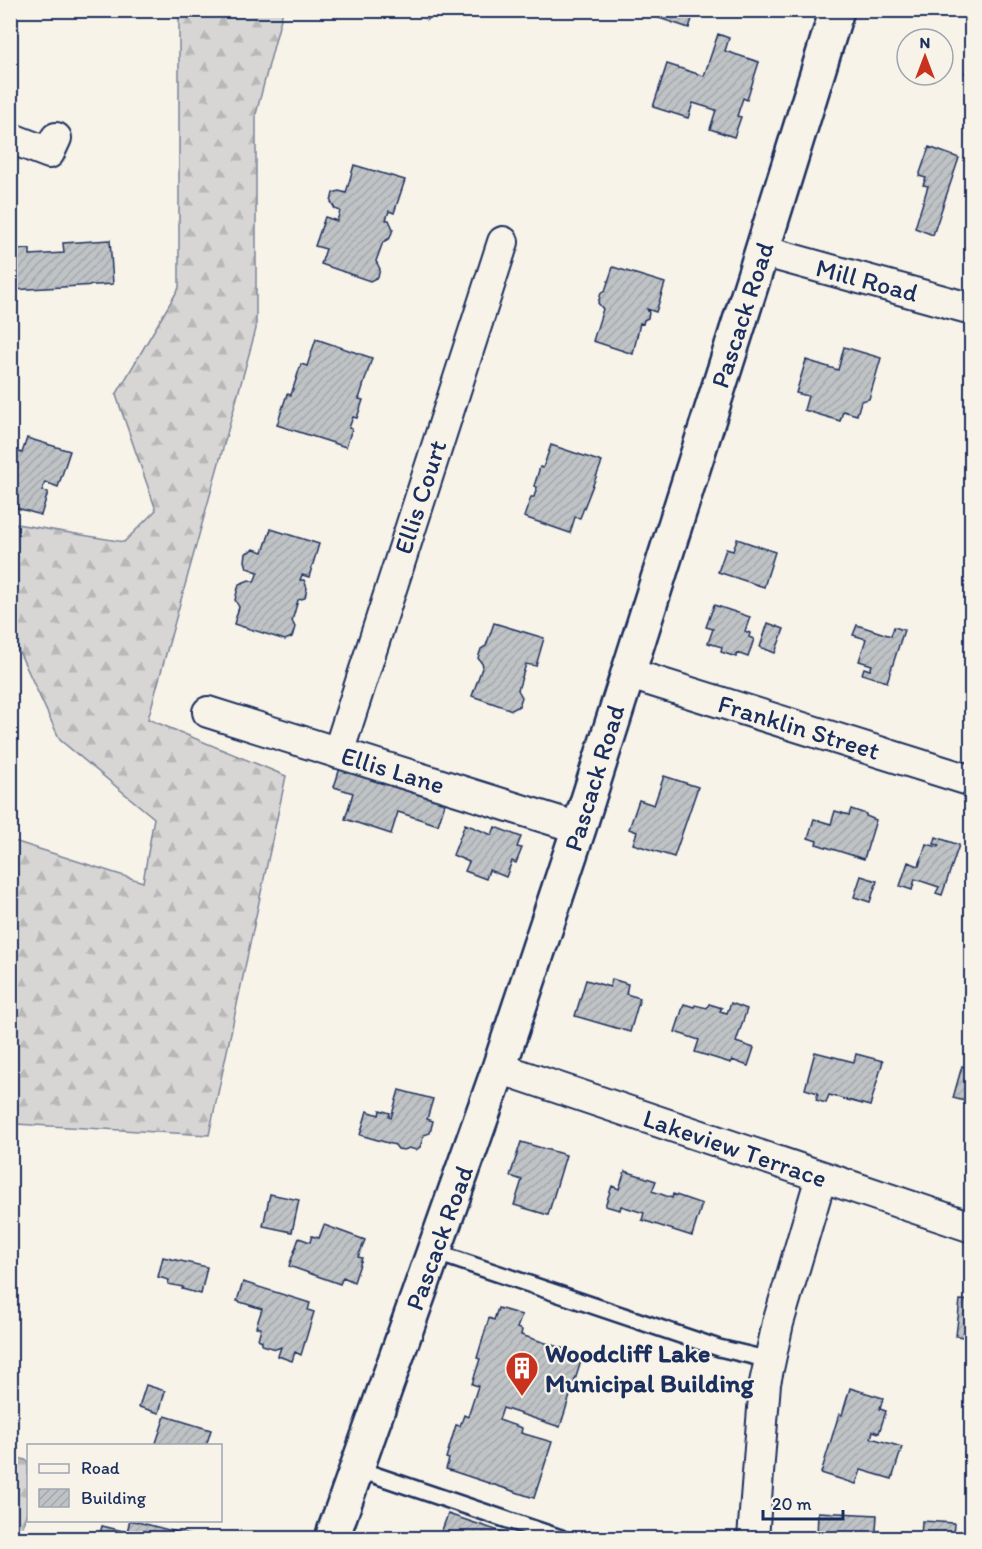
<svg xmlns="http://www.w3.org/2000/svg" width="982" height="1549" font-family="Itim,sans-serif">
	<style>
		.forest { fill: url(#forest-firs); stroke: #798299; stroke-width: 1.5 }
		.building { fill: url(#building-hatch); stroke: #1b2f5e; stroke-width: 1.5 }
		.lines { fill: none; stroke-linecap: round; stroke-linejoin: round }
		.service-casing { stroke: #1b2f5e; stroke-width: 20 }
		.minor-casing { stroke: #1b2f5e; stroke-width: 34 }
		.tertiary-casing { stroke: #1b2f5e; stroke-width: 38 }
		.service { stroke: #f7f3e8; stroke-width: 15 }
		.minor { stroke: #f7f3e8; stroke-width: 30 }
		.tertiary { stroke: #f7f3e8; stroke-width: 33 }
		.labels { text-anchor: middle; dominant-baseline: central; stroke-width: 4.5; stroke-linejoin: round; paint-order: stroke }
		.street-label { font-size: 26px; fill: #1b2f5e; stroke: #f7f3e8 }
		.poi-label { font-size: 26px; font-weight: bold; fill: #1b2f5e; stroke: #f7f3e8; text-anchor: start }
	</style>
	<defs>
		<pattern id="forest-firs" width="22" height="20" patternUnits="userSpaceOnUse" patternTransform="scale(1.5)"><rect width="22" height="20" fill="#d7d6d4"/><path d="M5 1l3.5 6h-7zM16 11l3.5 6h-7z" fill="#b8b8b8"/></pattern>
		<pattern id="building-hatch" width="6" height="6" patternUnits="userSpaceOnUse" patternTransform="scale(1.5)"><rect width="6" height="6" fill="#c0c3c5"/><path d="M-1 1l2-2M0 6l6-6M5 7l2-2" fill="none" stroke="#a4a8ac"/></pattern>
	</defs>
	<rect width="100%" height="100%" fill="#f7f3e8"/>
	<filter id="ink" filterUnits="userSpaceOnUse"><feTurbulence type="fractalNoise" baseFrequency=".0167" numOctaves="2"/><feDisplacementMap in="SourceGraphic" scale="12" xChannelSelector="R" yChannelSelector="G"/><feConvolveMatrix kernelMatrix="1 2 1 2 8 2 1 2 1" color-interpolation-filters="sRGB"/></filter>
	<g filter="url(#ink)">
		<path class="forest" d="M179,11h104l-27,103v215l-108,390 138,57 -77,359 -194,-11 -4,9v-293l132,42 11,-64 -94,-78 -49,-106 -1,-111 114,19 32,-32 -40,-115 63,-107z
			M10,1455l18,6v46l-8,31h-9z"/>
		<path class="building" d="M420,10h19l-12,10z
			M651,10h44l-6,18 -39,-13z
			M972,19v16l-5,-1z
			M718,34l11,4 -4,13 34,11 -12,38 -4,-2 -6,18 4,1 -7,20 -24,-8 6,-19 -23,-7 -5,15 -35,-11 14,-43 37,12z
			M972,53v22l-7,-2z
			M929,147l30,11 -26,77 -18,-7 13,-42 -5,-1 3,-7 -7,-2z
			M354,165l51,15 -11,33 -5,-2 -3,9h3l4,9 -3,9 -7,4 -7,19 4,8 -2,8 -8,4 -49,-17 5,-15 -11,-3 10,-29 12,4 3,-10 -5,-2 -4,-7 2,-9 6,-2 7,2z
			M110,240l3,44 -101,6 -2,-40 20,-1v6l34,-2 -1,-10z
			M613,267l52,16 -9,29 -9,-3 2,4 -1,5 -4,2 -1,4 -3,-1 -7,31 -40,-13 10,-32 -5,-6 3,-10 4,-2z
			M316,339l56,19 -13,41 4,1 -6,18 -4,-1 -4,11 3,1 -6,18 -69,-22 10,-31 4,1 10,-31 6,2z
			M844,347l37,11 -12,41 -8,2 -4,14 -14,-4 -3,10 -36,-11 4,-14 -12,-3 10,-33 32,10z
			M27,438l43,13 -12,36 -13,-5 -3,9 6,1 -7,23 -31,-9v-57l12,4z
			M551,445l51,17 -22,56 -5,-1 -5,16 -46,-16 7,-20h3l3,-10 -3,-1 6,-19 3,1z
			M271,529l48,15 -10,33 -7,-2 -2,5h4l3,8 -2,10 -7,2 -6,21 3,6 -3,10 -7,3 -51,-16 5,-17 -4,-7 4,-16 10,-4 5,2 4,-10 -11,-4 -2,-7 1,-8 8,-4 9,3z
			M737,539l38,13 -11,35 -46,-15 8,-23 7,2z
			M714,605l36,12 -5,14 5,2 -1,4 5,2 -6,18 -11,-4 -1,4 -15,-5 1,-5 -14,-4 5,-14 -7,-2z
			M494,623l50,15 -8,28 -10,-2 -8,26 4,7 -3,9 -7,4 -40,-14 11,-31 -5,-7 3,-9 5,-3z
			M768,623l16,6 -9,24 -15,-6z
			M857,625l34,11 3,-9 10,3 -17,52 -25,-8 2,-6 6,2 2,-5 -13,-4 7,-22 -13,-4z
			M340,768l107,29 -9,28 -40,-13 -7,22 -46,-15 8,-26 -19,-6z
			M664,776l34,11 -24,70 -41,-13 4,-12 -8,-3 10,-29 15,5z
			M851,809l15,5v2l10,4 -12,39 -48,-15 1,-3 -9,-3 6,-19 17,5 4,-13 14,4z
			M465,824l27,11 3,-8 26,10 -4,10 5,1 -6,15 -4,-2 -6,16 -17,-7 -3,9 -21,-8 4,-9 -16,-7z
			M936,837l23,8 -17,50 -6,-2 3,-6 -24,-8 -3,11 -12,-4 8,-24 11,4 7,-22 12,3 1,-2 -5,-1z
			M861,876l16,5 -7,21 -16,-5z
			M612,979l16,5 -2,10 14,4 -10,34 -55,-16 11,-36 24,7z
			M731,1003l16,6 -11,33 18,6 -6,18 -16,-6 -1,3 -36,-11 4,-12 -24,-8 9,-28 10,3 1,-2 12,3 2,-4 13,4 -2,3 7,2z
			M815,1052l39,10 2,-8 27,7 -13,45 -41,-11 -3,8 -10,-3 2,-7 -13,-4z
			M962,1066l10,3v34l-19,-5z
			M399,1090l34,9 -6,20 6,2 -3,12 -6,2 -4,12 -4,3 -7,-2 -5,2 -6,-1 -3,-4 -35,-10 7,-24 12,4 1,-5 10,3 -1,4 2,1z
			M521,1142l45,13 -18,60 -34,-10 8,-25 -12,-4z
			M625,1171l31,10 -4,10 20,7 1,-4 29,10 -10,32 -50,-16 2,-7 -23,-7 -1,4 -15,-4 7,-20 7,3z
			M270,1194l29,6 -7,32 -29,-6z
			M324,1225l41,15 -7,17 4,1 -8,24 -11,-5 -3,7 -51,-18 10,-28 11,4 2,-6 7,2z
			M163,1257l44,10 -6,27 -19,-5 1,-2 -15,-3 1,-4 -11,-3z
			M243,1282l67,21 -2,7 6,2 -13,43 -6,-3 -3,9 -14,-5 3,-9 -5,2 -14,-4v-4l-4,-2 3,-11 -5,-1 6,-18 -25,-8z
			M960,1300l12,1v37l-16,-2z
			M498,1308l24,7 -5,13 5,2 -1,5 62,20 -23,72 -57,-19 -4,12 23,8 -1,5 31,9 -18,56 -88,-29 3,-10 -3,-1 10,-33 4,1 4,-11 4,2 10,-31 -6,-2 8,-25 -3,-1 12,-40 5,2z
			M146,1385l19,6 -6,22 -20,-6z
			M850,1388l33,10 -3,11 6,2 -7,22 -6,-2 -2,7 31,9 -10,32 -31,-9 -5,14 -35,-11 18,-59 3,1z
			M165,1416l46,14 -5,16h-51z
			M818,1512l59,3 -1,16h15l-1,7h-73z
			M448,1514l72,24h-81z
			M130,1520l62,16v2h-93l3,-12 25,6z
			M922,1521l32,2 -1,15h-32z"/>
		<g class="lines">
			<defs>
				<path id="service" d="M434,1252l285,96 51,12
					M357,1469l204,69"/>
				<path id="minor" d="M10,138l39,15 7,-15
					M762,251l210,58
					M627,673l345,108
					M208,712l371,116
					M338,753l165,-511
					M499,1068l473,159
					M753,1538l12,-155 13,-60 43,-146"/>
				<path id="tertiary" d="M332,1538l167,-470 80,-240 183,-577 75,-241"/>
			</defs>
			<use href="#service" class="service-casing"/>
			<use href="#minor" class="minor-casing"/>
			<use href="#tertiary" class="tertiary-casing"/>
			<use href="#service" class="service"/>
			<use href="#minor" class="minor"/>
			<use href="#tertiary" class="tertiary"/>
		</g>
	</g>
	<defs>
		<symbol id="building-pin" viewBox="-11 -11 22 30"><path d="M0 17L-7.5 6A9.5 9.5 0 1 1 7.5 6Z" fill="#c8321e" stroke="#f7f3e8"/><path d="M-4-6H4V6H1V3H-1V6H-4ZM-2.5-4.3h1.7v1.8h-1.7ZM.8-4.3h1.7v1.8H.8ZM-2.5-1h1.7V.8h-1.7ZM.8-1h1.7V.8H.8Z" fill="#fff"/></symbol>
	</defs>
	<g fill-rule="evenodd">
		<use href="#building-pin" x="503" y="1349" width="38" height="52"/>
	</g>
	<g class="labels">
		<g class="street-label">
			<text transform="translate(867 280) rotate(15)">Mill Road</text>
			<text transform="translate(742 315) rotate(-72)">Pascack Road</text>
			<text transform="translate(420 497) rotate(-72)">Ellis Court</text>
			<text transform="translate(799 727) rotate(17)">Franklin Street</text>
			<text transform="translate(393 770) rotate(17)">Ellis Lane</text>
			<text transform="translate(594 778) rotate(-73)">Pascack Road</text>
			<text transform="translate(735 1148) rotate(19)">Lakeview Terrace</text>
			<text transform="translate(439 1238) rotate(-70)">Pascack Road</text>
		</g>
		<g class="poi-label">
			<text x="545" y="1353">Woodcliff Lake<tspan x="545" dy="30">Municipal Building</tspan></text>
		</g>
	</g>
	<rect width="982" height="1549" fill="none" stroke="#f7f3e8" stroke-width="36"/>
	<rect x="18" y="18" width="946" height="1513" fill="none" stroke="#1b2f5e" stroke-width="2" filter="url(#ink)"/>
	<rect x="27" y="1444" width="195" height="78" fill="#f7f3e8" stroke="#9fa5b1" stroke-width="1.5"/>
	<rect x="39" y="1464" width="30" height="9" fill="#f7f3e8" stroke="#9fa5b1" stroke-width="1.5"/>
	<text x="81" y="1474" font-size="18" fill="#1b2f5e">Road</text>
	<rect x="39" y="1489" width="30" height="18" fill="url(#building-hatch)" stroke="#9fa5b1" stroke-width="1.5"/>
	<text x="81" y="1504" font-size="18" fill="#1b2f5e">Building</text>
	<g transform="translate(925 57)"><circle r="28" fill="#f7f3e8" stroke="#9fa5b1" stroke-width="1.5"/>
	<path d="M0-4.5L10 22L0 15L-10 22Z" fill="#c8321e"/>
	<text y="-9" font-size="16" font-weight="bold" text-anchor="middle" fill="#1b2f5e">N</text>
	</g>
	<path d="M763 1510v9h80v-9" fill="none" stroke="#1b2f5e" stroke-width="3"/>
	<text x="772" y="1510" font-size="18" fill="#1b2f5e" stroke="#f7f3e8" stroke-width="4.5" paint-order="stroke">20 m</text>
</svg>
